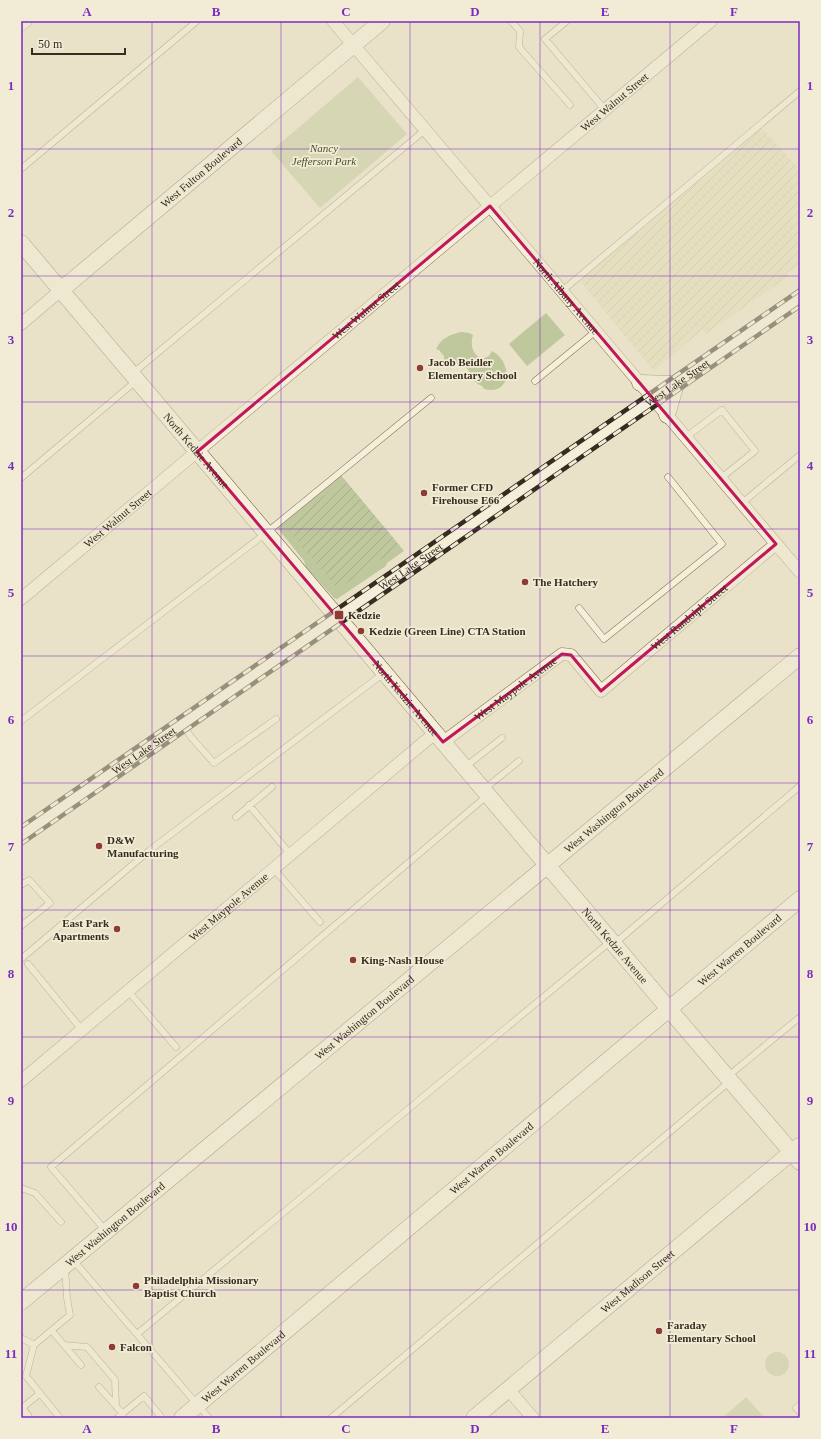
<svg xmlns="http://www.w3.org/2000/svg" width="821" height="1439" font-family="'Times New Roman',serif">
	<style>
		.farmland { fill: url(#farmland-furrows) }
		.park { fill: #bfc79d }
		.garden { fill: url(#garden-furrows) }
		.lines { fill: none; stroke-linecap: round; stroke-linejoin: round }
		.lane-casing { stroke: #84755f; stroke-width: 7 }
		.street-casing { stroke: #84755f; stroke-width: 13 }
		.secondary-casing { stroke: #665642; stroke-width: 17 }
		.lane { stroke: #f5efda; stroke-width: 6 }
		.street { stroke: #f5efda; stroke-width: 12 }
		.secondary { stroke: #f5efda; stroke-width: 16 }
		.rail-casing { stroke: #362c21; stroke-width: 4.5 }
		.rail { stroke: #f2ecd6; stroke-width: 3; stroke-dasharray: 9; stroke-linecap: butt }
		.marked { fill: none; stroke: #c2185b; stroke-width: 3; stroke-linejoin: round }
		.grid { fill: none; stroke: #7b2cbf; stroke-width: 1; stroke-opacity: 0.55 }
		.poi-dot { fill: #8c3b35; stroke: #f2ecd6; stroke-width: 1.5 }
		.labels { text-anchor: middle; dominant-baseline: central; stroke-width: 3.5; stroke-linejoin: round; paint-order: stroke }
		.street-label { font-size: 11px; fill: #362c21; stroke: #f2ecd6 }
		.park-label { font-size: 11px; font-style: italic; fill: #43502a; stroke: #f2ecd6 }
		.poi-label { font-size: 11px; font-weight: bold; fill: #362c21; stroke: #f2ecd6; text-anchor: start }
		.neatline { fill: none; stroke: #7b2cbf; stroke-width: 1.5 }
		.grid-label { font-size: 13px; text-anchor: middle; font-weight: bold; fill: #7b2cbf }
	</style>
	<defs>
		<pattern id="farmland-furrows" width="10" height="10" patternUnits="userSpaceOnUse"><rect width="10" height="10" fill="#dfdbb6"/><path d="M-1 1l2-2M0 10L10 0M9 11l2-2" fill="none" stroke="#c0bc9c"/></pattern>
		<pattern id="garden-furrows" width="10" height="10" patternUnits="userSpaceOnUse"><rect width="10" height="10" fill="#bfc79d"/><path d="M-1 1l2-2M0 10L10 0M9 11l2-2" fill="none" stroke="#a5ab87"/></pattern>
	</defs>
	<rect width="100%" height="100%" fill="#eae2c8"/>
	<path class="farmland" d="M762,128l38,42v95l-13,8 2,3 -83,58 -4,-4 -48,41 -74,-90z"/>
	<path class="park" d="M358,77l49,57 -87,74 -49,-57z
		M546,313l19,22 -38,31 -18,-22z
		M462,332l7,1 4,2c-3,10 -1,19 9,24l7,-3 3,-5c21,11 20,45 -8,38l-2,-3c-10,-3 -10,-12 -16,-19 -7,-5 -16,0 -22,-5v-6l-5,-6 -3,-1c5,-11 15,-15 26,-17z
		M339,473l65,78 -17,12 -1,3 -49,33 -3,-1 -28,-31 -2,-6 -29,-36z
		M765 1364a12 12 0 1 1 24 0a12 12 0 1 1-24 0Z
		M746,1397l17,19 -2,2h-39z"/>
	<path class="garden" d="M344,479l56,67 -62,43 -52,-61z"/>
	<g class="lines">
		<defs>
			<path id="lane" d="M511,21l9,10 -1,16 51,58
				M567,21l-22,18 60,71
				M21,169l176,-148
				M562,291l238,-200
				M132,374l293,-244
				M535,381l61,-50
				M686,437l36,-27 33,41 -34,27
				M21,478l115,-97
				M742,503l58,-48
				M579,608l25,31 118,-95 -54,-67
				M21,721l245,-188 165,-135
				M182,724l9,13 23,26 62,-44
				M465,767l37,-29
				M483,790l36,-29
				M249,805l42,50
				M236,817l36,-30
				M274,869l46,53
				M21,885l8,-5 21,23 -29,23
				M614,944l186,-158
				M21,959l129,-109 234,-177
				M28,964l54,66
				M128,991l48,56
				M727,1077l73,-60
				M21,1188l14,5 26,29
				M106,1231l-55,-64 437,-372
				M73,1260l136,158
				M52,1331l29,34
				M137,1334l474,-393
				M21,1338l13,7 36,-30 -3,-17 -2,-30
				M34,1345l-8,31 34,42
				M64,1345l23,2 28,33 1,26
				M99,1387l24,27
				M800,1405l-4,3 4,4
				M21,1409l18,-15
				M117,1418l27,-22 18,22
				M331,1418l398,-336"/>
			<g id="street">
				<path id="s1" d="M333,21l467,551"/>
				<path d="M21,25l5,-4"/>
				<path d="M21,324l40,-34"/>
				<path id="s2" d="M21,599l690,-578"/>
				<path id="s3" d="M443,742l119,-88 9,1 30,36 175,-147"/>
				<path id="s4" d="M21,1081l414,-348"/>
				<path d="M508,1389l25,29"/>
			</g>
			<g id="secondary">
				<path id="s5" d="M21,243l647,765 132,154"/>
				<path id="s6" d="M61,290l321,-269"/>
				<path d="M640,383l36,1 -9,31"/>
				<path id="s7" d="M21,835l779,-537"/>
				<path id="s8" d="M21,1302l779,-646"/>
				<path d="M21,1414l3,4"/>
				<path id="s9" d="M182,1418l618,-519"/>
				<path id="s10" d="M474,1418l325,-272"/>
			</g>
		</defs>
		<use href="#lane" class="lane-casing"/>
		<use href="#street" class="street-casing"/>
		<use href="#secondary" class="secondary-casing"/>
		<use href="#lane" class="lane"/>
		<use href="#street" class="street"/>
		<use href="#secondary" class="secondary"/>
		<defs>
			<path id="rail" d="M21,827l779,-537
				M21,844l779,-538"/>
		</defs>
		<use href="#rail" class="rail-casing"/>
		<use href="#rail" class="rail"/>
	</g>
	<path d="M0 0H821V1439H0ZM490,206l286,338 -175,147 -30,-36 -9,-1 -119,88 -246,-290z" fill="#eae2c8" fill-opacity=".55" fill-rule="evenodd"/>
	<path class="marked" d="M490,206l286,338 -175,147 -30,-36 -9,-1 -119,88 -246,-290z"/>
	<path class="grid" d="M152,21v1397M281,21v1397M410,21v1397M540,21v1397M670,21v1397M21,149h779M21,276h779M21,402h779M21,529h779M21,656h779M21,783h779M21,910h779M21,1037h779M21,1163h779M21,1290h779"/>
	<g class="poi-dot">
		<circle cx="420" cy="368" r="4"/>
		<circle cx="424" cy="493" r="4"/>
		<circle cx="525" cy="582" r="4"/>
		<rect x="334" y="610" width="10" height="10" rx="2"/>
		<circle cx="361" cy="631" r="4"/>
		<circle cx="99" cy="846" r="4"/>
		<circle cx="117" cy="929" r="4"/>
		<circle cx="353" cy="960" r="4"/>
		<circle cx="136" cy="1286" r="4"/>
		<circle cx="659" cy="1331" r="4"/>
		<circle cx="112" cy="1347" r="4"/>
	</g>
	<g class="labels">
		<g class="street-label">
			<text stroke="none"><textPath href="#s2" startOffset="774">West Walnut Street</textPath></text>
			<text stroke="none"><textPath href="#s6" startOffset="183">West Fulton Boulevard</textPath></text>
			<text stroke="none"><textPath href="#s1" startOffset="361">North Albany Avenue</textPath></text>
			<text stroke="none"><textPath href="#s2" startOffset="450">West Walnut Street</textPath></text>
			<text stroke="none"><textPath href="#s7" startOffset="797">West Lake Street</textPath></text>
			<text stroke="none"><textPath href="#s5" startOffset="272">North Kedzie Avenue</textPath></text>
			<text stroke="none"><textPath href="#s2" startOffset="126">West Walnut Street</textPath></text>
			<text stroke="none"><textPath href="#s7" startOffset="473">West Lake Street</textPath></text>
			<text stroke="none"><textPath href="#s3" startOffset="319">West Randolph Street</textPath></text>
			<text stroke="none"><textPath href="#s3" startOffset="90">West Maypole Avenue</textPath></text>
			<text stroke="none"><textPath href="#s5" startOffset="596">North Kedzie Avenue</textPath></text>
			<text stroke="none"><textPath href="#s7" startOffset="149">West Lake Street</textPath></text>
			<text stroke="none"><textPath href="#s8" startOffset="770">West Washington Boulevard</textPath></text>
			<text stroke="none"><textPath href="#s4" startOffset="271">West Maypole Avenue</textPath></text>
			<text stroke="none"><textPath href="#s5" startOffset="920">North Kedzie Avenue</textPath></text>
			<text stroke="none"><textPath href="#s9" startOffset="728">West Warren Boulevard</textPath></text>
			<text stroke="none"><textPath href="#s8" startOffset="446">West Washington Boulevard</textPath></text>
			<text stroke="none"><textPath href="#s9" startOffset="404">West Warren Boulevard</textPath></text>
			<text stroke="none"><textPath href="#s8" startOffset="122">West Washington Boulevard</textPath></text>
			<text stroke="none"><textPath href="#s10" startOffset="213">West Madison Street</textPath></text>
			<text stroke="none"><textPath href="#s9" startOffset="80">West Warren Boulevard</textPath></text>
		</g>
		<g class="park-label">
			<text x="324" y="148">Nancy<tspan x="324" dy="13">Jefferson Park</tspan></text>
		</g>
		<g class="poi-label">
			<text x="428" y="362">Jacob Beidler<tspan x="428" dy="13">Elementary School</tspan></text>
			<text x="432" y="487">Former CFD<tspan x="432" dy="13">Firehouse E66</tspan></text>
			<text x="533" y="582">The Hatchery</text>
			<text x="348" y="615">Kedzie</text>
			<text x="369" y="631">Kedzie (Green Line) CTA Station</text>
			<text x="107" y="840">D&amp;W<tspan x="107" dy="13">Manufacturing</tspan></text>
			<text x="109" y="923" text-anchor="end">East Park<tspan x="109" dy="13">Apartments</tspan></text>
			<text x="361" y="960">King-Nash House</text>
			<text x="144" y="1280">Philadelphia Missionary<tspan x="144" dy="13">Baptist Church</tspan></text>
			<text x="667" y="1325">Faraday<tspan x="667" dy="13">Elementary School</tspan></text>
			<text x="120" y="1347">Falcon</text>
		</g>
	</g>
	<rect width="821" height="1439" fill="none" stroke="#f2ecd6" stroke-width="44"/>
	<path d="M32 48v6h93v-6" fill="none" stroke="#362c21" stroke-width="2"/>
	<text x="38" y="48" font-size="12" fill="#362c21" stroke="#f2ecd6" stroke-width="3" paint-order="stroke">50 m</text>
	<rect x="22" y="22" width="777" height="1395" class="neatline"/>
	<g class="grid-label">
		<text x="87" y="16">A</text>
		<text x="216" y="16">B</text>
		<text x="346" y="16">C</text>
		<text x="475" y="16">D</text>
		<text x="605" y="16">E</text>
		<text x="734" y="16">F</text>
		<text x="11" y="90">1</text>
		<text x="810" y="90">1</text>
		<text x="11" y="217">2</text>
		<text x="810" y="217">2</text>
		<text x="11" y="344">3</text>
		<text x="810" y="344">3</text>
		<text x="11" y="470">4</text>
		<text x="810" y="470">4</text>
		<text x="11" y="597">5</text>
		<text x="810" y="597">5</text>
		<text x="11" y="724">6</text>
		<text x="810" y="724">6</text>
		<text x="11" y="851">7</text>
		<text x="810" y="851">7</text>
		<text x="11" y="978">8</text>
		<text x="810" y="978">8</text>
		<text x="11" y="1105">9</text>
		<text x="810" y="1105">9</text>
		<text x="11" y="1231">10</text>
		<text x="810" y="1231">10</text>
		<text x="11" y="1358">11</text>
		<text x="810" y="1358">11</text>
		<text x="87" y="1433">A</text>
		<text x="216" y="1433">B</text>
		<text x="346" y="1433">C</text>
		<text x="475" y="1433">D</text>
		<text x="605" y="1433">E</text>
		<text x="734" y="1433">F</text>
	</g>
</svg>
